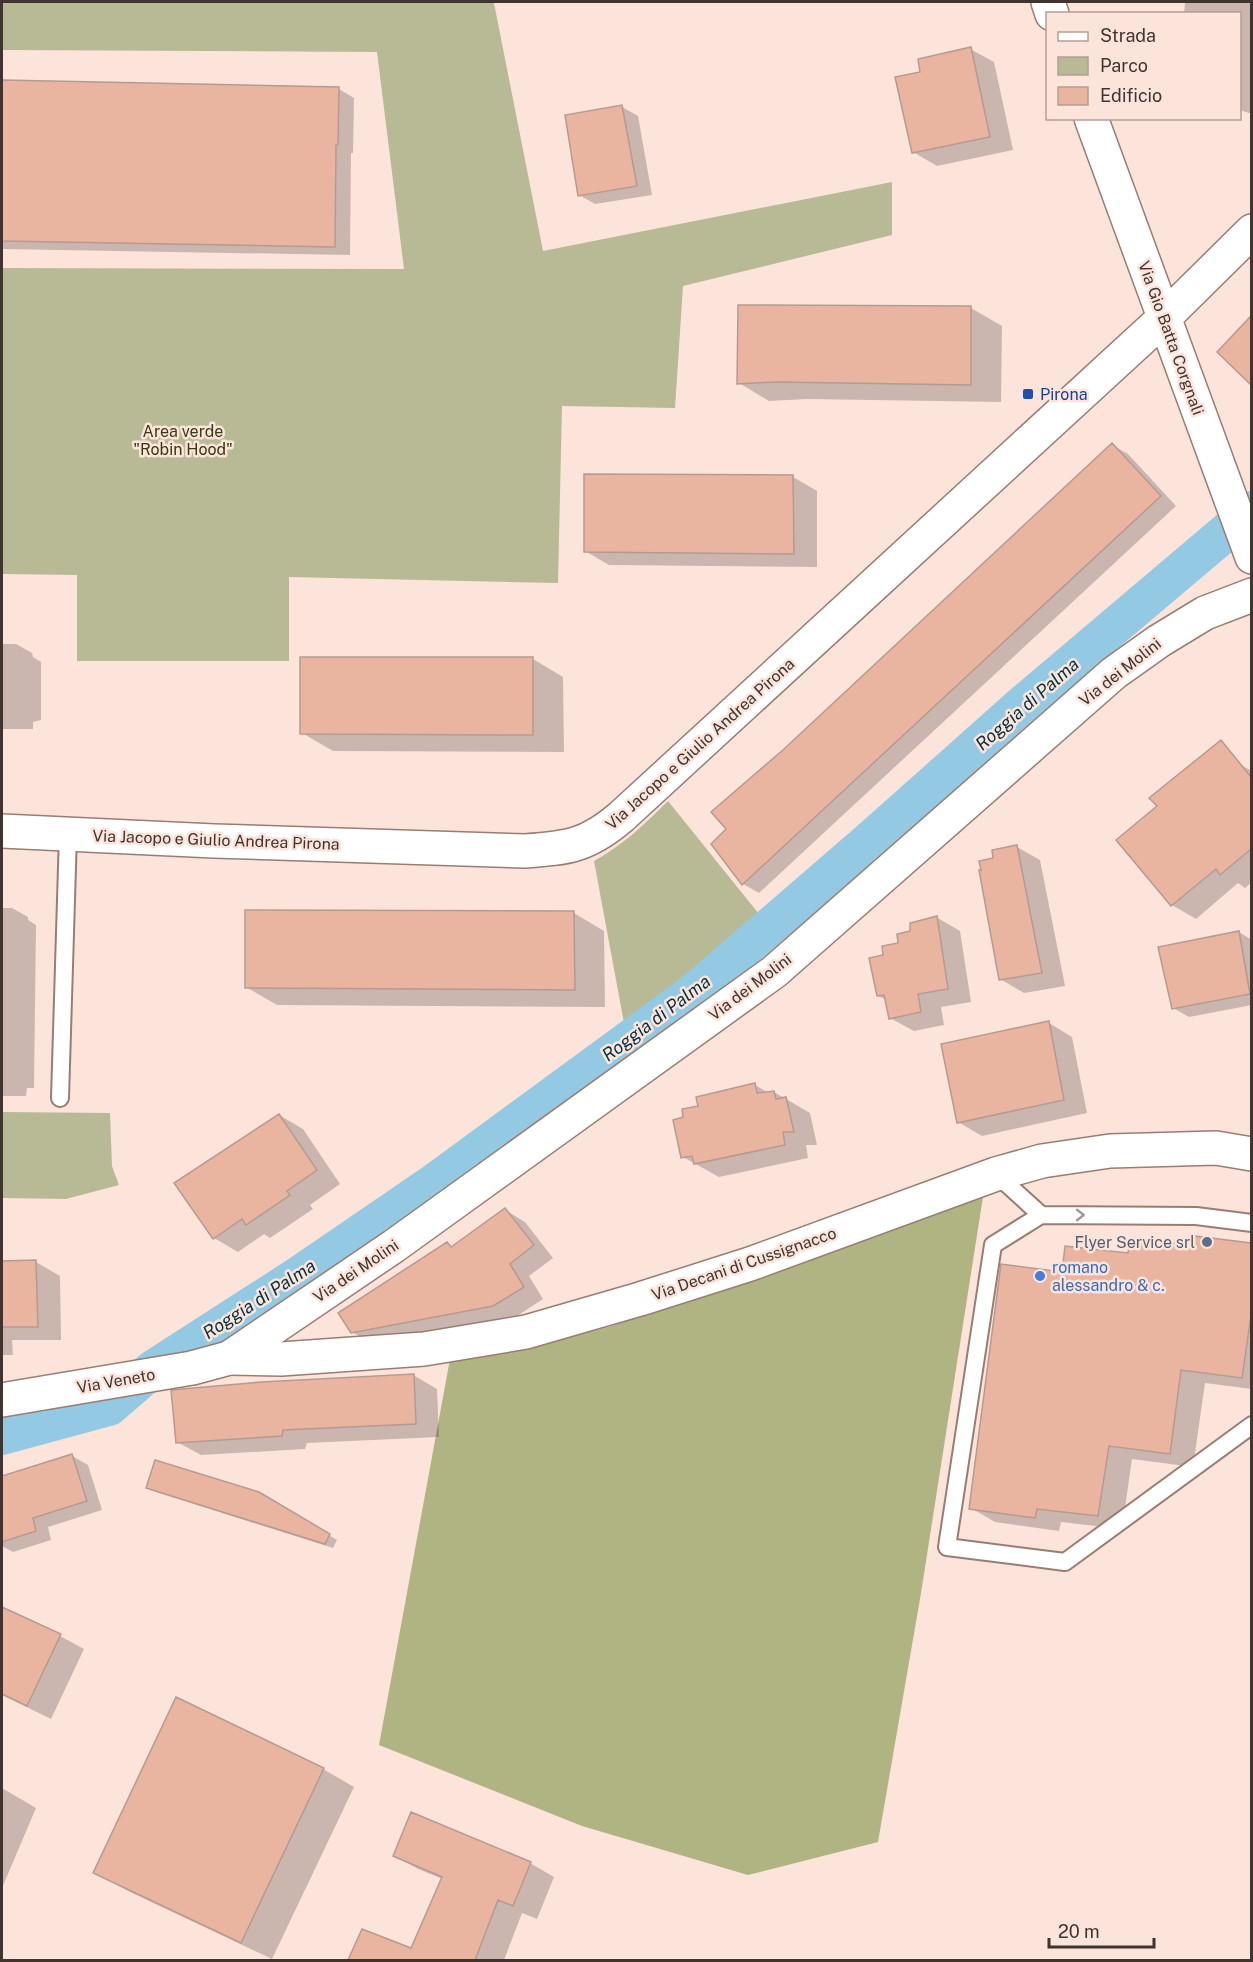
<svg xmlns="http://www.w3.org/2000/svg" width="1253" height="1962" font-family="'Public Sans',sans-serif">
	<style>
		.green { fill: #b7ba94 }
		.forest { fill: #b0b382 }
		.shadow { fill: #0003 }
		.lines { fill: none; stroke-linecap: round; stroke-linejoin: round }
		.canal { stroke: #94c9e3; stroke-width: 38 }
		.building { fill: #e9b5a0; stroke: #b69a8f; stroke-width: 1.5 }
		.lane-casing { stroke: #987d72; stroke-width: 20 }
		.street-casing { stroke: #987d72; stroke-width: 36 }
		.secondary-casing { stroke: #987d72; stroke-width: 36 }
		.lane { stroke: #fff; stroke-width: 16 }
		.street { stroke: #fff; stroke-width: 33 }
		.secondary { stroke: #fff; stroke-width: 33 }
		.oneway { stroke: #9f9a97 }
		.transit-dot { fill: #1a4fb4; stroke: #fde4db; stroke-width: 2 }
		.service-dot { fill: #5c6f8a; stroke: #fde4db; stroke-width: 2 }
		.shop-dot { fill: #3f7fe0; stroke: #fde4db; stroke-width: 2 }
		.labels { text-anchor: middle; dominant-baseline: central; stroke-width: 5; stroke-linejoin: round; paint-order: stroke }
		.street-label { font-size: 16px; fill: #3f342f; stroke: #fde4db }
		.transit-label { font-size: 16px; fill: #164399; stroke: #fde4db; text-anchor: start }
		.park-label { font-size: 16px; fill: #383912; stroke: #fde4db }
		.service-label { font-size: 16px; fill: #4e5e75; stroke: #fde4db; text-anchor: end }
		.shop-label { font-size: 16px; fill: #366cbe; stroke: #fde4db; text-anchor: start }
		.water-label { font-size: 18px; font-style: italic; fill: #003042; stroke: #fde4db }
	</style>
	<rect width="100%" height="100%" fill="#fde4db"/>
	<path class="green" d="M2,2l492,1 49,248 349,-69v53l-209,51 -8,122 -113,-2 -4,177 -269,-6v84h-212v-86l-75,-1v-306l402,1 -27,-217 -375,-2z
		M668,801l95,118 -57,48 -82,56 -30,-162c29,-16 51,-37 74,-60z
		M2,1112l108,1 2,53 7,19 -53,14 -64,-1z"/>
	<path class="forest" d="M985,1184l-64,409 -43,249 -130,33 -166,-49 -203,-81 71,-386 67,-8 95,-25z"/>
	<path class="shadow" d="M1185,2h67v112l-12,-4v-96h-56z
		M970,49l24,13 19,88 -76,16 -24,-14 9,-79z
		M2,82l337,7 15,9 -1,55h-2l-1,102 -348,-6z
		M622,107l16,9 14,79 -57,9 -16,-9z
		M971,308l31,18 -1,76 -194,-3 -38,2 -30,-18z
		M1252,319v64l-33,-31z
		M1112,445l16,9 48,52 -417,387 -16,-9 -15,-55 57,-79z
		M793,477l24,14v76l-208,-2 -24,-14z
		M2,644h14l16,9 1,4 8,5v58l-8,2v7h-31z
		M533,659l30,18 1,75 -231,-1 -31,-18z
		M1239,764l13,7v111l-7,6 -7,-5 -42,36 -24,-14 -54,-65z
		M1017,847l23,13 25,126 -41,7 -24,-14 -6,-120z
		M2,908h10l16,9v3l8,5 -2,163h-7l-1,8h-24z
		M574,913l30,18 1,76 -328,-2 -31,-18z
		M936,917l24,14 11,71 -30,5 3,18 -30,6 -24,-13 -3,-18 -9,-4 6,-39 28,-25z
		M1239,932l13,8v65l-63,12 -16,-9z
		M1049,1023l23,14 15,76 -105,23 -24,-14z
		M755,1085l14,8 5,-1 36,21 7,32h-11l2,13 -89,19 -36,-20 1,-39 16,-10z
		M279,1115l24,14 37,55 -30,21 3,4 -43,29 -6,-4 -26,18 -24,-14z
		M505,1210l20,12 28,36 -24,18 14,23 -26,17 -144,28 -21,-12 95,-89 6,4z
		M1196,1238l56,6v145l-47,-6 -12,84 -61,-8 -10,70 -61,-7 -2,9 -64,-9 -24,-14 92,-234 67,-19 63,-8z
		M2,1260l3,2h31l24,14 1,64h-49l1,15h-11z
		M413,1375l24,14 2,48 -132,6 -2,6 -104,6 -24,-13z
		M72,1456l16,9 14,45 -54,17 3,13 -38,12 -11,-6v-69z
		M148,1487l111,6 78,47 -4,8 -177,-56z
		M2,1608l58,28 24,13 -33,70 -49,-24z
		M323,1769l31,18 -82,172 -146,-69 -31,-18z
		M2,1788l34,20 -34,80z
		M394,1855l136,8 24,14 -17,42 -15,-6 -18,47h-154l12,-29 50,19 31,-71 -25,-10z"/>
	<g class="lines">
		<path class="canal" d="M2,1436l107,-29 44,-38 146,-94 133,-91 262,-192 175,-151 155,-138 228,-193"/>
	</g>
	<path class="building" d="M971,47l19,90 -78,16 -17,-76 25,-5 -2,-13z
		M2,80l337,7 -1,58h-2l-1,102 -333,-6z
		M622,105l15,81 -59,10 -13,-81z
		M738,305l233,1v79l-195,-3 -39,2z
		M1251,316v69l-34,-33z
		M1112,443l49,53 -419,389 -31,-41 15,-15 -15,-17 73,-63z
		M584,474l209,1 1,79 -210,-2z
		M300,657h233v78l-233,-1z
		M1221,740l30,37v72l-31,26 -4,-6 -45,37 -55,-66 41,-34 -8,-8z
		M1017,845l25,128 -43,7 -20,-110h2l-2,-9 14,-3 -1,-8z
		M245,910l329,1 1,79 -330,-2z
		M937,916l11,73 -30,5 3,18 -32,7 -5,-24 -7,1 -8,-38 14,-3 -1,-9 16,-3 -1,-9 13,-3v-8z
		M1239,931l11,63 -78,15 -14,-62z
		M1049,1021l15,79 -107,23 -16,-79z
		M755,1083l2,10 17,-2 2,8 10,-2 8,35h-11l2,13 -91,19 -2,-8 -11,2 -8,-38 10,-3 -1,-8 16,-3 -2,-9z
		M279,1114l38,56 -30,21 3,4 -44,30 -4,-6 -29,20 -39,-56z
		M505,1208l29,37 -24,19 14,23 -31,19 -142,27 -13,-20 109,-71 4,5z
		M1195,1236l56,7v72l-9,63 -61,-8 -11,84 -61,-8 -11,70 -61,-7 -2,9 -66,-9 32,-245 61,8 3,-26 63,7 2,-15 62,7z
		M36,1260l2,67h-36v-66z
		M414,1374l2,50 -133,6 -1,6 -106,7 -5,-53 90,-8z
		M72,1454l15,47 -54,17 3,13 -34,11v-66z
		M155,1460l104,32 71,42 -5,10 -179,-56z
		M2,1607l59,27 -34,72 -25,-12z
		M176,1697l148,71 -83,175 -148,-70z
		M411,1812l120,50 -18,44 -15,-6 -23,60h-127l14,-31 49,19 31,-71 -49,-21z"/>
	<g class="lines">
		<defs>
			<path id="lane" d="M60,1098l8,-264
				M996,1174l45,41 155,1 56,7
				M1041,1215l-48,30 -46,302 118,15 187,-137"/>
			<path id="street" d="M1048,2l4,12
				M1091,118l161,439
				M2,831l212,10 311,10c43,-3 62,-5 96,-34l542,-498 89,-88
				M229,1358l52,1 143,-10 102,-17 114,-33 110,-35 246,-90 46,-13 68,-10 106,-3 36,6"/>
			<path id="secondary" d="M2,1400l190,-32 37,-10 165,-112 380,-274 340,-299 45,-32 46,-28 47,-18"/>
		</defs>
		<use href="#lane" class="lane-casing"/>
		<use href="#street" class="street-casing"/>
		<use href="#secondary" class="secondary-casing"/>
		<use href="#lane" class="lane"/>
		<use href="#street" class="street"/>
		<use href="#secondary" class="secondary"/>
	</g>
	<defs><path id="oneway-chevron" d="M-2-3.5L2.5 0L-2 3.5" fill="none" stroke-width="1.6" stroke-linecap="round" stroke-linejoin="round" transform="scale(1.5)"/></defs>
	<use class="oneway" href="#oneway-chevron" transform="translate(1080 1215)"/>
	<rect class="transit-dot" x="1022" y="388" width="12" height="12" rx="3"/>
	<circle class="service-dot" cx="1207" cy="1242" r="6"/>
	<circle class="shop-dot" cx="1040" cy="1276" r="6"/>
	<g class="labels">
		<g class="street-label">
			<text transform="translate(1171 338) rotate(70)">Via Gio Batta Corgnali</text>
			<text transform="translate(1120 672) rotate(-38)">Via dei Molini</text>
			<text transform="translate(700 744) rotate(-42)">Via Jacopo e Giulio Andrea Pirona</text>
			<text transform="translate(216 840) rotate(2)">Via Jacopo e Giulio Andrea Pirona</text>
			<text transform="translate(750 987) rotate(-37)">Via dei Molini</text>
			<text transform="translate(744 1264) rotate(-19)">Via Decani di Cussignacco</text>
			<text transform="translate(356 1271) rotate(-34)">Via dei Molini</text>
			<text transform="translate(116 1381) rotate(-10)">Via Veneto</text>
		</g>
		<g class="transit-label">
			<text x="1040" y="394">Pirona</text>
		</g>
		<g class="park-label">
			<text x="183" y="431">Area verde<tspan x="183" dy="18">"Robin Hood"</tspan></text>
		</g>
		<g class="service-label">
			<text x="1195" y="1242">Flyer Service srl</text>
		</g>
		<g class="shop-label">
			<text x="1052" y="1267">romano<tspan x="1052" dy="18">alessandro &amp; c.</tspan></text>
		</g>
		<g class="water-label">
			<text transform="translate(1027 704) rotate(-41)">Roggia di Palma</text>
			<text transform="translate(656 1018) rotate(-37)">Roggia di Palma</text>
			<text transform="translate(259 1299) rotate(-33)">Roggia di Palma</text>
		</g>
	</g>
	<rect width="1253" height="1962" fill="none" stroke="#3f342f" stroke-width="6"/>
	<rect x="1046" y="12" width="195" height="108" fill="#fde4db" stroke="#b19e96" stroke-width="1.5"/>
	<rect x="1058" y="32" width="30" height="9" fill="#ffffff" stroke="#b19e96" stroke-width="1.5"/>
	<text x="1100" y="42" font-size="18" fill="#3f342f">Strada</text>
	<rect x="1058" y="57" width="30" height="18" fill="#b7ba94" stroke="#b19e96" stroke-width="1.5"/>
	<text x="1100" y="72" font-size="18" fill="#3f342f">Parco</text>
	<rect x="1058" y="87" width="30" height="18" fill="#e9b5a0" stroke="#b19e96" stroke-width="1.5"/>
	<text x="1100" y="102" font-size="18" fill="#3f342f">Edificio</text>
	<path d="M1049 1938v9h105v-9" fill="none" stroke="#3f342f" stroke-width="3"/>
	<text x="1058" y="1938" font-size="18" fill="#3f342f" stroke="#fde4db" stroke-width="4.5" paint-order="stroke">20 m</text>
</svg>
